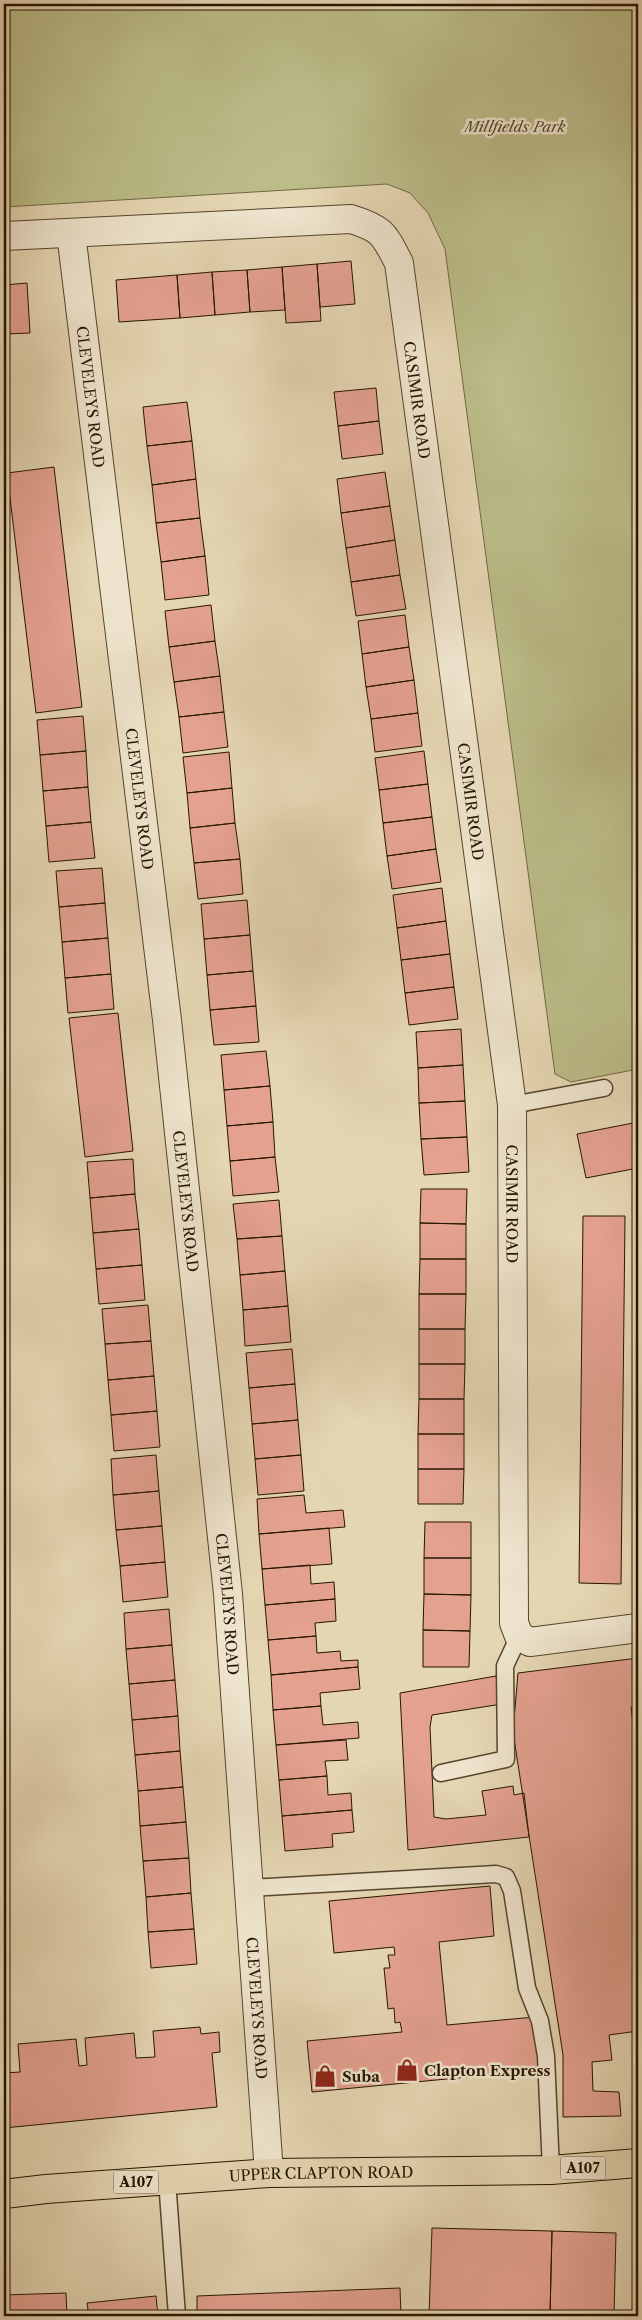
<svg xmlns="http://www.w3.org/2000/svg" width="642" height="2320" font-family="'Libre Caslon Text',serif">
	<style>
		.green { fill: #bbbc88; stroke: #706844 }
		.building { fill: #e4a190; stroke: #251500 }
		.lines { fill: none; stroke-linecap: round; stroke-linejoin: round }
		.lane-casing { stroke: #55452c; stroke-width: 19 }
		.street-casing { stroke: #55452c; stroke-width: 30 }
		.highway-casing { stroke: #251500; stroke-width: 30 }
		.lane { stroke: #eee4cd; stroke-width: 16 }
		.street { stroke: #eee4cd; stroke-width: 28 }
		.highway { stroke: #e5d6b2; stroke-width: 28 }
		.labels { text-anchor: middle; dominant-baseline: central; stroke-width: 5; stroke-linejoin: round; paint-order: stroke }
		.shield { fill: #eee4cd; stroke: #61533e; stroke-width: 1 }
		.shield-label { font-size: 14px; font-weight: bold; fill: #251500 }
		.park-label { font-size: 15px; font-style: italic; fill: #524729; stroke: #eee4cd }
		.street-label { font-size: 15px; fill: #251500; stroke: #eee4cd }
		.poi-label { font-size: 15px; font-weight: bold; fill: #251500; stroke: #eee4cd; text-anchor: start }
	</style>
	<rect width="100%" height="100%" fill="#e5d6b2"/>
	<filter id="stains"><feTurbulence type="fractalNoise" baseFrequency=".004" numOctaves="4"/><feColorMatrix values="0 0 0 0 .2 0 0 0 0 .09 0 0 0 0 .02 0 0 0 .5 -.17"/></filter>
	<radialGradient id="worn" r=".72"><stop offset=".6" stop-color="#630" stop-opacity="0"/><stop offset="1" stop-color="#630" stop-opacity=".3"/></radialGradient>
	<path class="green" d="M4,4h634v1065l-67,13 -16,-8 -110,-825 -17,-36 -18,-20 -23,-9 -383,23z"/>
	<path class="building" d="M351,261l4,43 -35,3 -3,-43z
		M317,264l4,57 -35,2 -4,-56z
		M282,267l3,43 -35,2 -3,-42z
		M247,270l3,42 -35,3 -3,-43z
		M212,272l3,43 -35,3 -3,-43z
		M177,275l3,43 -61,4 -3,-42z
		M27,283l3,50 -26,1v-49z
		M376,388l3,33 -41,5 -4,-34z
		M187,402l5,39 -45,5 -4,-39z
		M379,421l4,33 -41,5 -4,-33z
		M192,441l4,38 -44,6 -5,-39z
		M54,467l28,240 -46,6 -29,-240z
		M385,472l5,34 -49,7 -4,-34z
		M196,479l4,39 -44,5 -4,-38z
		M390,506l5,34 -49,8 -5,-35z
		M200,518l5,38 -44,6 -5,-39z
		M395,540l5,35 -49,7 -5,-34z
		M205,556l4,39 -44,5 -4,-38z
		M400,575l6,34 -50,7 -5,-34z
		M211,605l4,36 -46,6 -4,-36z
		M405,615l4,32 -47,7 -4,-33z
		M215,641l5,35 -46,6 -5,-35z
		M409,647l5,33 -48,7 -4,-33z
		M220,676l4,36 -45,5 -5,-35z
		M414,680l4,33 -47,6 -5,-32z
		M224,712l4,35 -45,6 -4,-36z
		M418,713l4,33 -47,6 -4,-33z
		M83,716l3,35 -46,4 -3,-35z
		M86,751l2,36 -45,4 -3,-36z
		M424,751l4,33 -49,6 -4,-32z
		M229,752l3,36 -45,5 -4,-36z
		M428,784l4,33 -49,6 -4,-33z
		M88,787l3,35 -45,4 -3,-35z
		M232,788l3,35 -45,5 -3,-35z
		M432,817l4,32 -49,7 -4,-33z
		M91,822l4,36 -46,4 -3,-36z
		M235,823l5,36 -46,4 -4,-35z
		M436,849l5,33 -49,7 -5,-33z
		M240,859l3,35 -45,5 -4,-36z
		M102,868l3,35 -46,4 -3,-36z
		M442,888l4,33 -49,7 -4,-33z
		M247,900l3,35 -46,4 -3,-35z
		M105,903l3,35 -46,4 -3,-35z
		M446,921l4,33 -49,6 -4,-32z
		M250,935l3,36 -46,4 -3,-36z
		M108,938l3,36 -46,4 -3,-36z
		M450,954l4,33 -49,6 -4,-33z
		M253,971l3,35 -46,4 -3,-35z
		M111,974l3,35 -46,4 -3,-35z
		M454,987l4,32 -49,6 -4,-32z
		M256,1006l3,36 -45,3 -4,-35z
		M118,1013l15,138 -48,6 -16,-139z
		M461,1029l2,36 -45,3 -2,-36z
		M266,1051l4,35 -46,4 -3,-35z
		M463,1065l2,36 -46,2 -1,-35z
		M270,1086l3,36 -46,4 -3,-36z
		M465,1101l2,36 -46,2 -2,-36z
		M273,1122l2,35 -45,4 -3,-35z
		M638,1122v46l-52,10 -9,-44z
		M467,1137l2,35 -45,3 -3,-36z
		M275,1157l4,35 -46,4 -3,-35z
		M133,1159l2,35 -45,4 -3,-36z
		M421,1189h46l-1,35 -46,-1z
		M135,1194l4,35 -46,4 -3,-35z
		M279,1200l3,36 -45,3 -4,-35z
		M583,1216h42l-4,368 -42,-1z
		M420,1223l46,1v35h-46z
		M139,1229l3,36 -46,4 -3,-36z
		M282,1236l3,35 -45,4 -3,-36z
		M420,1259h46v35h-47z
		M142,1265l3,35 -46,4 -3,-35z
		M285,1271l3,35 -45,4 -3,-35z
		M419,1294h47l-1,35h-46z
		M148,1305l3,36 -46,3 -3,-35z
		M288,1306l3,36 -46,4 -2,-36z
		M419,1329h46v35h-46z
		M151,1341l3,35 -46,4 -3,-36z
		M292,1349l3,35 -46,4 -3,-35z
		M419,1364h46l-1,35h-45z
		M154,1376l3,35 -46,4 -3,-35z
		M295,1384l3,36 -46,4 -3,-36z
		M419,1399h45v35h-46z
		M157,1411l3,36 -46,4 -3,-36z
		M298,1420l3,35 -46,4 -3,-35z
		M418,1434h46v35h-46z
		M156,1455l3,36 -46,4 -2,-36z
		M301,1455l3,36 -46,4 -3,-36z
		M418,1469h46l-1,35h-45z
		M159,1491l3,35 -46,4 -3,-35z
		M304,1495l2,18 37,-3 2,17 -86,7 -2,-35z
		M425,1522h46v36h-47z
		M162,1526l3,36 -45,4 -4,-36z
		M329,1528l3,36 -70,5 -3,-35z
		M424,1558h47v37l-47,-1z
		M165,1562l3,35 -45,5 -3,-36z
		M310,1565l1,19 23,-2 1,17 -70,6 -3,-36z
		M424,1594l47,1 -1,36 -47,-1z
		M335,1599l1,22 -21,2 1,13 -48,4 -3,-35z
		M169,1609l3,36 -46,4 -2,-36z
		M423,1630l47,1 -1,36h-46z
		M316,1636l1,17 23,-2 1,10 17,-1v7l-87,8 -3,-35z
		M172,1645l3,35 -46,4 -3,-35z
		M638,1658v48l-7,1 7,61v263l-29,4 3,25 -20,2 1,29 26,1 2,24 -58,1v-62l-50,-323 5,-59z
		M358,1667l2,22 -40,4 1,13 -48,4 -2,-35z
		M496,1676l6,28 -70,11 -2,12 4,90 12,2 40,-4 -4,-24 31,-5 1,9 10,-2 5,44 -121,13 -8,-157z
		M175,1680l3,36 -46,4 -3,-36z
		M321,1706l2,19 35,-3 1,16 -83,7 -3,-35z
		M178,1716l2,35 -45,4 -3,-35z
		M346,1740l2,20 -23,1 2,15 -48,4 -3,-35z
		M180,1751l3,36 -45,4 -3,-36z
		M327,1776l1,19 23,-2 1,17 -70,6 -3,-36z
		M183,1787l3,35 -46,4 -2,-35z
		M352,1810l2,22 -22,2 1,13 -48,4 -3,-35z
		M186,1822l3,36 -46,3 -3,-35z
		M189,1858l2,35 -45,4 -3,-36z
		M490,1886l4,50 -55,6 8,83 88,-8 5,53 -228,22 -5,-51 95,-9 -2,-10 -5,1 -1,-15 -6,1 -4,-41h6l-2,-13h7l-1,-8 -60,6 -5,-52z
		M191,1893l3,36 -46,3 -2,-35z
		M194,1929l3,35 -46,4 -3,-36z
		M200,2027l1,7 18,-2 1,20 -8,1 5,54 -213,21v-55l16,-1 -2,-28 58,-5 3,27 8,-1 -2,-27 49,-5 2,25 19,-1 -2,-26z
		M432,2228l120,3 -2,85h-121z
		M552,2231l64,2 -2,83h-64z
		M400,2288l1,28h-204v-20z
		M66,2293l1,23h-63v-21z
		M156,2296l2,20h-69l-2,-13z"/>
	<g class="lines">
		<defs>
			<path id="lane" d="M512,1105l92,-17
				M441,1773l65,-14 -1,-93 14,-30
				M250,1888l246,-14 10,3 6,14 15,97 13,33 6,35 5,114
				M167,2180l10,136"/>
			<g id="street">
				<path id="s1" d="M71,233l96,787 61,574 41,579"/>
				<path id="s2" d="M4,236l347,-17c32,10 33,15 48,44l113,842 2,518 5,13 11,6 108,-14"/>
			</g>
			<g id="highway">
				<path id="s3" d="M4,2194l42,-5 223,-16 282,-3 87,-7"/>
			</g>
		</defs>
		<use href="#lane" class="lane-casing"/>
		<use href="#street" class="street-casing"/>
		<use href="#highway" class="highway-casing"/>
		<use href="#lane" class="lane"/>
		<use href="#street" class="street"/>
		<use href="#highway" class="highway"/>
	</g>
	<defs>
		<symbol id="shop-bare" viewBox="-9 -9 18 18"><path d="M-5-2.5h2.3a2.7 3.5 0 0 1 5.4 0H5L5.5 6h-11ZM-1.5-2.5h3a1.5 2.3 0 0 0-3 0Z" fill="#8f2418" stroke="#eee4cd" stroke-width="2.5" paint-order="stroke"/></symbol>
	</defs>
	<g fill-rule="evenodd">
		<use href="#shop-bare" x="391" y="2054" width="32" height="32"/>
		<use href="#shop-bare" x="309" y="2060" width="32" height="32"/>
	</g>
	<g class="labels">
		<g class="shield">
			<rect x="560.5" y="2156.5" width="45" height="23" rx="4"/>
			<rect x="113.5" y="2170.5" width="45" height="23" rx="4"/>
		</g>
		<g class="shield-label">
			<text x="583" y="2168">A107</text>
			<text x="136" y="2182">A107</text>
		</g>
		<g class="park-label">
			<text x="515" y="126">Millfields Park</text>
		</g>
		<g class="street-label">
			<text stroke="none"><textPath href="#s1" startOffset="165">CLEVELEYS ROAD</textPath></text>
			<text stroke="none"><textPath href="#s2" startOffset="554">CASIMIR ROAD</textPath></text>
			<text stroke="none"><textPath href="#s1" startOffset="570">CLEVELEYS ROAD</textPath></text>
			<text stroke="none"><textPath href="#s2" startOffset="959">CASIMIR ROAD</textPath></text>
			<text stroke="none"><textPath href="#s1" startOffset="975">CLEVELEYS ROAD</textPath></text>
			<text stroke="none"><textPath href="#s2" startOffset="1364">CASIMIR ROAD</textPath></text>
			<text stroke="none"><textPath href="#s1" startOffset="1380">CLEVELEYS ROAD</textPath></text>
			<text stroke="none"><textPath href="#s1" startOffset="1785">CLEVELEYS ROAD</textPath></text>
			<text stroke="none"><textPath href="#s3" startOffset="318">UPPER CLAPTON ROAD</textPath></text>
		</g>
		<g class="poi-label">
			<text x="424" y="2070">Clapton Express</text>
			<text x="342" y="2076">Suba</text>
		</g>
	</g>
	<rect width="642" height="2320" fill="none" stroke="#e5d6b2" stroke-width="20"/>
	<rect x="5" y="5" width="632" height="2310" fill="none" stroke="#251500" stroke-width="2.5"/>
	<rect x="10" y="10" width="622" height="2300" fill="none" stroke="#251500"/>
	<rect width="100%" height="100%" filter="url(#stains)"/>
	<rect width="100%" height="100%" fill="url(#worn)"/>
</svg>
